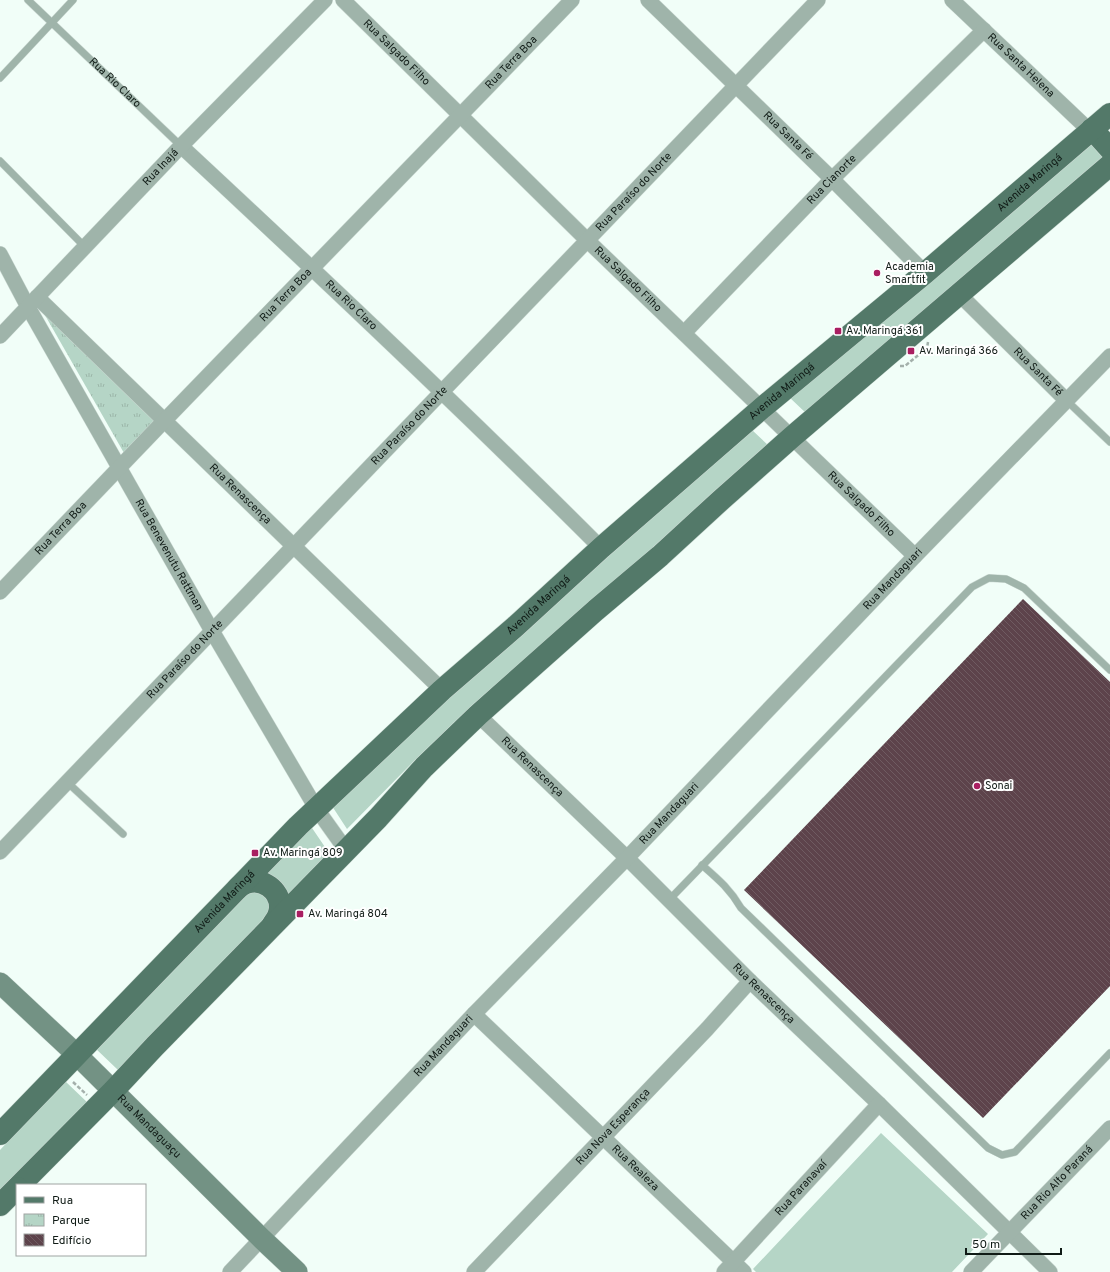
<svg xmlns="http://www.w3.org/2000/svg" width="1110" height="1272" font-family="Overpass,sans-serif">
	<style>
		.grass { fill: #b5d5c6 }
		.park { fill: url(#park-tufts) }
		.building { fill: url(#building-back-hatch) }
		.lines { fill: none; stroke-linecap: round; stroke-linejoin: round }
		.lane-casing { stroke: #cddad4; stroke-width: 8 }
		.street-casing { stroke: #cddad4; stroke-width: 16 }
		.secondary-casing { stroke: #cddad4; stroke-width: 22 }
		.primary-casing { stroke: #cddad4; stroke-width: 23 }
		.path { stroke: #a4b0ab; stroke-width: 2.5; stroke-dasharray: 4 2; stroke-linecap: butt }
		.lane { stroke: #9fb4aa; stroke-width: 7 }
		.street { stroke: #9fb4aa; stroke-width: 15 }
		.secondary { stroke: #739284; stroke-width: 21 }
		.primary { stroke: #537969; stroke-width: 22 }
		.poi-dot { fill: #a91e61; stroke: #fff; stroke-width: 1.5 }
		.labels { text-anchor: middle; dominant-baseline: central; stroke-width: 4; stroke-linejoin: round; paint-order: stroke }
		.street-label { font-size: 11px; fill: #101b16; stroke: #fff }
		.poi-label { font-size: 11px; fill: #101b16; stroke: #fff; text-anchor: start }
	</style>
	<defs>
		<pattern id="park-tufts" width="24" height="20" patternUnits="userSpaceOnUse"><rect width="24" height="20" fill="#b5d5c6"/><path d="M3 7l-1-3M5 7V3M7 7l1-3M15 17l-1-3M17 17v-4M19 17l1-3" fill="none" stroke="#9bb6a9"/></pattern>
		<pattern id="building-back-hatch" width="6" height="6" patternUnits="userSpaceOnUse"><rect width="6" height="6" fill="#5d434b"/><path d="M-1 5l2 2M0 0l6 6M5-1l2 2" fill="none" stroke="#6f5b61"/></pattern>
	</defs>
	<rect width="100%" height="100%" fill="#f1fef8"/>
	<path class="grass" d="M1093,143l16,14 -301,258 -20,-19z
		M752,430l17,16 -299,261 -54,52 -69,70 -15,-23 125,-117z
		M310,825l19,28 -211,217 -24,-23z
		M65,1081l24,23 -89,90v-44z
		M881,1133l107,101 -36,38h-196l-3,-3z"/>
	<path class="park" d="M38,303l121,115 -35,35z"/>
	<path class="building" d="M1023,599l87,83v304l-127,132 -239,-228z"/>
	<g class="lines">
		<defs>
			<g id="lane">
				<path id="s1" d="M28,0l153,146"/>
				<path d="M0,78l73,-78"/>
				<path d="M0,161l85,86"/>
				<path d="M1066,400l44,42"/>
				<path d="M67,782l56,52"/>
				<path d="M702,865c16,14 28,24 39,43l247,240 14,7 13,-3 95,-99"/>
				<path d="M669,900l303,-313 17,-9 17,1 18,9 86,82"/>
			</g>
			<g id="street">
				<path id="s2" d="M343,0l245,241 327,315"/>
				<path id="s3" d="M648,0l184,179 93,94"/>
				<path id="s4" d="M952,0l138,131"/>
				<path id="s5" d="M181,146c142,132 283,265 420,402"/>
				<path id="s6" d="M0,254l28,53 184,324 104,177 30,42"/>
				<path id="s7" d="M959,294l107,106"/>
				<path id="s8" d="M37,297c135,132 271,262 405,393"/>
				<path id="s9" d="M684,333l148,-154 152,-149"/>
				<path id="s10" d="M0,336l181,-190 144,-146"/>
				<path id="s11" d="M0,592l164,-171 408,-421"/>
				<path id="s12" d="M478,715l149,143 123,123 129,123 171,168"/>
				<path id="s13" d="M0,852c273,-284 546,-568 818,-852"/>
				<path id="s14" d="M474,1014l270,258"/>
				<path id="s15" d="M230,1272l244,-258 153,-156 288,-302 195,-200"/>
				<path id="s16" d="M474,1272l233,-243 43,-48"/>
				<path id="s17" d="M724,1272l155,-168"/>
				<path id="s18" d="M971,1272l139,-144"/>
			</g>
			<g id="secondary">
				<path id="s19" d="M0,983l76,71 186,185 35,33"/>
			</g>
			<g id="primary">
				<path d="M1092,129l18,20"/>
				<path d="M238,888c2,-2 5,-4 8,-5 16,-6 34,7 34,24 0,7 -3,12 -7,17"/>
				<path id="s20" d="M0,1134l298,-308 144,-136 74,-64 85,-78 161,-140 163,-135 185,-159"/>
				<path d="M20,1185l93,-94 42,-45 223,-228 46,-51 54,-52 118,-105 64,-54 61,-56 71,-63 318,-272"/>
				<path d="M0,1205l17,-17"/>
			</g>
		</defs>
		<use href="#lane" class="lane-casing"/>
		<use href="#street" class="street-casing"/>
		<use href="#secondary" class="secondary-casing"/>
		<use href="#primary" class="primary-casing"/>
		<path class="path" d="M900,366h5l22,-18 1,-6
			M73,1082l14,13"/>
		<use href="#lane" class="lane"/>
		<use href="#street" class="street"/>
		<use href="#secondary" class="secondary"/>
		<use href="#primary" class="primary"/>
	</g>
	<g class="poi-dot">
		<circle cx="877" cy="273" r="4"/>
		<rect x="834" y="327" width="8" height="8" rx="2"/>
		<rect x="907" y="347" width="8" height="8" rx="2"/>
		<circle cx="977" cy="786" r="4"/>
		<rect x="251" y="849" width="8" height="8" rx="2"/>
		<rect x="296" y="910" width="8" height="8" rx="2"/>
	</g>
	<g class="labels">
		<g class="street-label">
			<text stroke="none"><textPath href="#s2" startOffset="75">Rua Salgado Filho</textPath></text>
			<text stroke="none"><textPath href="#s11" startOffset="736">Rua Terra Boa</textPath></text>
			<text stroke="none"><textPath href="#s4" startOffset="95">Rua Santa Helena</textPath></text>
			<text stroke="none"><textPath href="#s1" startOffset="120">Rua Rio Claro</textPath></text>
			<text stroke="none"><textPath href="#s3" startOffset="195">Rua Santa Fé</textPath></text>
			<text stroke="none"><textPath href="#s10" startOffset="233">Rua Inajá</textPath></text>
			<text stroke="none"><textPath href="#s9" startOffset="213">Rua Cianorte</textPath></text>
			<text stroke="none"><textPath href="#s20" startOffset="1403">Avenida Maringá</textPath></text>
			<text stroke="none"><textPath href="#s13" startOffset="915">Rua Paraíso do Norte</textPath></text>
			<text stroke="none"><textPath href="#s2" startOffset="399">Rua Salgado Filho</textPath></text>
			<text stroke="none"><textPath href="#s11" startOffset="412">Rua Terra Boa</textPath></text>
			<text stroke="none"><textPath href="#s5" startOffset="233">Rua Rio Claro</textPath></text>
			<text stroke="none"><textPath href="#s7" startOffset="111">Rua Santa Fé</textPath></text>
			<text stroke="none"><textPath href="#s20" startOffset="1079">Avenida Maringá</textPath></text>
			<text stroke="none"><textPath href="#s13" startOffset="591">Rua Paraíso do Norte</textPath></text>
			<text stroke="none"><textPath href="#s8" startOffset="283">Rua Renascença</textPath></text>
			<text stroke="none"><textPath href="#s2" startOffset="723">Rua Salgado Filho</textPath></text>
			<text stroke="none"><textPath href="#s11" startOffset="88">Rua Terra Boa</textPath></text>
			<text stroke="none"><textPath href="#s6" startOffset="345">Rua Benevenutu Rattman</textPath></text>
			<text stroke="none"><textPath href="#s15" startOffset="959">Rua Mandaguari</textPath></text>
			<text stroke="none"><textPath href="#s20" startOffset="755">Avenida Maringá</textPath></text>
			<text stroke="none"><textPath href="#s13" startOffset="267">Rua Paraíso do Norte</textPath></text>
			<text stroke="none"><textPath href="#s12" startOffset="75">Rua Renascença</textPath></text>
			<text stroke="none"><textPath href="#s15" startOffset="635">Rua Mandaguari</textPath></text>
			<text stroke="none"><textPath href="#s20" startOffset="323">Avenida Maringá</textPath></text>
			<text stroke="none"><textPath href="#s12" startOffset="399">Rua Renascença</textPath></text>
			<text stroke="none"><textPath href="#s15" startOffset="311">Rua Mandaguari</textPath></text>
			<text stroke="none"><textPath href="#s19" startOffset="207">Rua Mandaguaçu</textPath></text>
			<text stroke="none"><textPath href="#s16" startOffset="201">Rua Nova Esperança</textPath></text>
			<text stroke="none"><textPath href="#s14" startOffset="223">Rua Realeza</textPath></text>
			<text stroke="none"><textPath href="#s18" startOffset="124">Rua Rio Alto Paraná</textPath></text>
			<text stroke="none"><textPath href="#s17" startOffset="114">Rua Paranavaí</textPath></text>
		</g>
		<g class="poi-label">
			<text x="885" y="267">Academia<tspan x="885" dy="13">Smartfit</tspan></text>
			<text x="846" y="331">Av. Maringá 361</text>
			<text x="919" y="351">Av. Maringá 366</text>
			<text x="985" y="786">Sonai</text>
			<text x="263" y="853">Av. Maringá 809</text>
			<text x="308" y="914">Av. Maringá 804</text>
		</g>
	</g>
	<rect x="16" y="1184" width="130" height="72" fill="#ffffff" stroke="#9fa4a2"/>
	<rect x="24" y="1197" width="20" height="6" fill="#537969" stroke="#9fa4a2"/>
	<text x="52" y="1204" font-size="12" fill="#101b16">Rua</text>
	<rect x="24" y="1214" width="20" height="12" fill="url(#park-tufts)" stroke="#9fa4a2"/>
	<text x="52" y="1224" font-size="12" fill="#101b16">Parque</text>
	<rect x="24" y="1234" width="20" height="12" fill="url(#building-back-hatch)" stroke="#9fa4a2"/>
	<text x="52" y="1244" font-size="12" fill="#101b16">Edifício</text>
	<path d="M966 1248v6h95v-6" fill="none" stroke="#101b16" stroke-width="2"/>
	<text x="972" y="1248" font-size="12" fill="#101b16" stroke="#ffffff" stroke-width="3" paint-order="stroke">50 m</text>
</svg>
